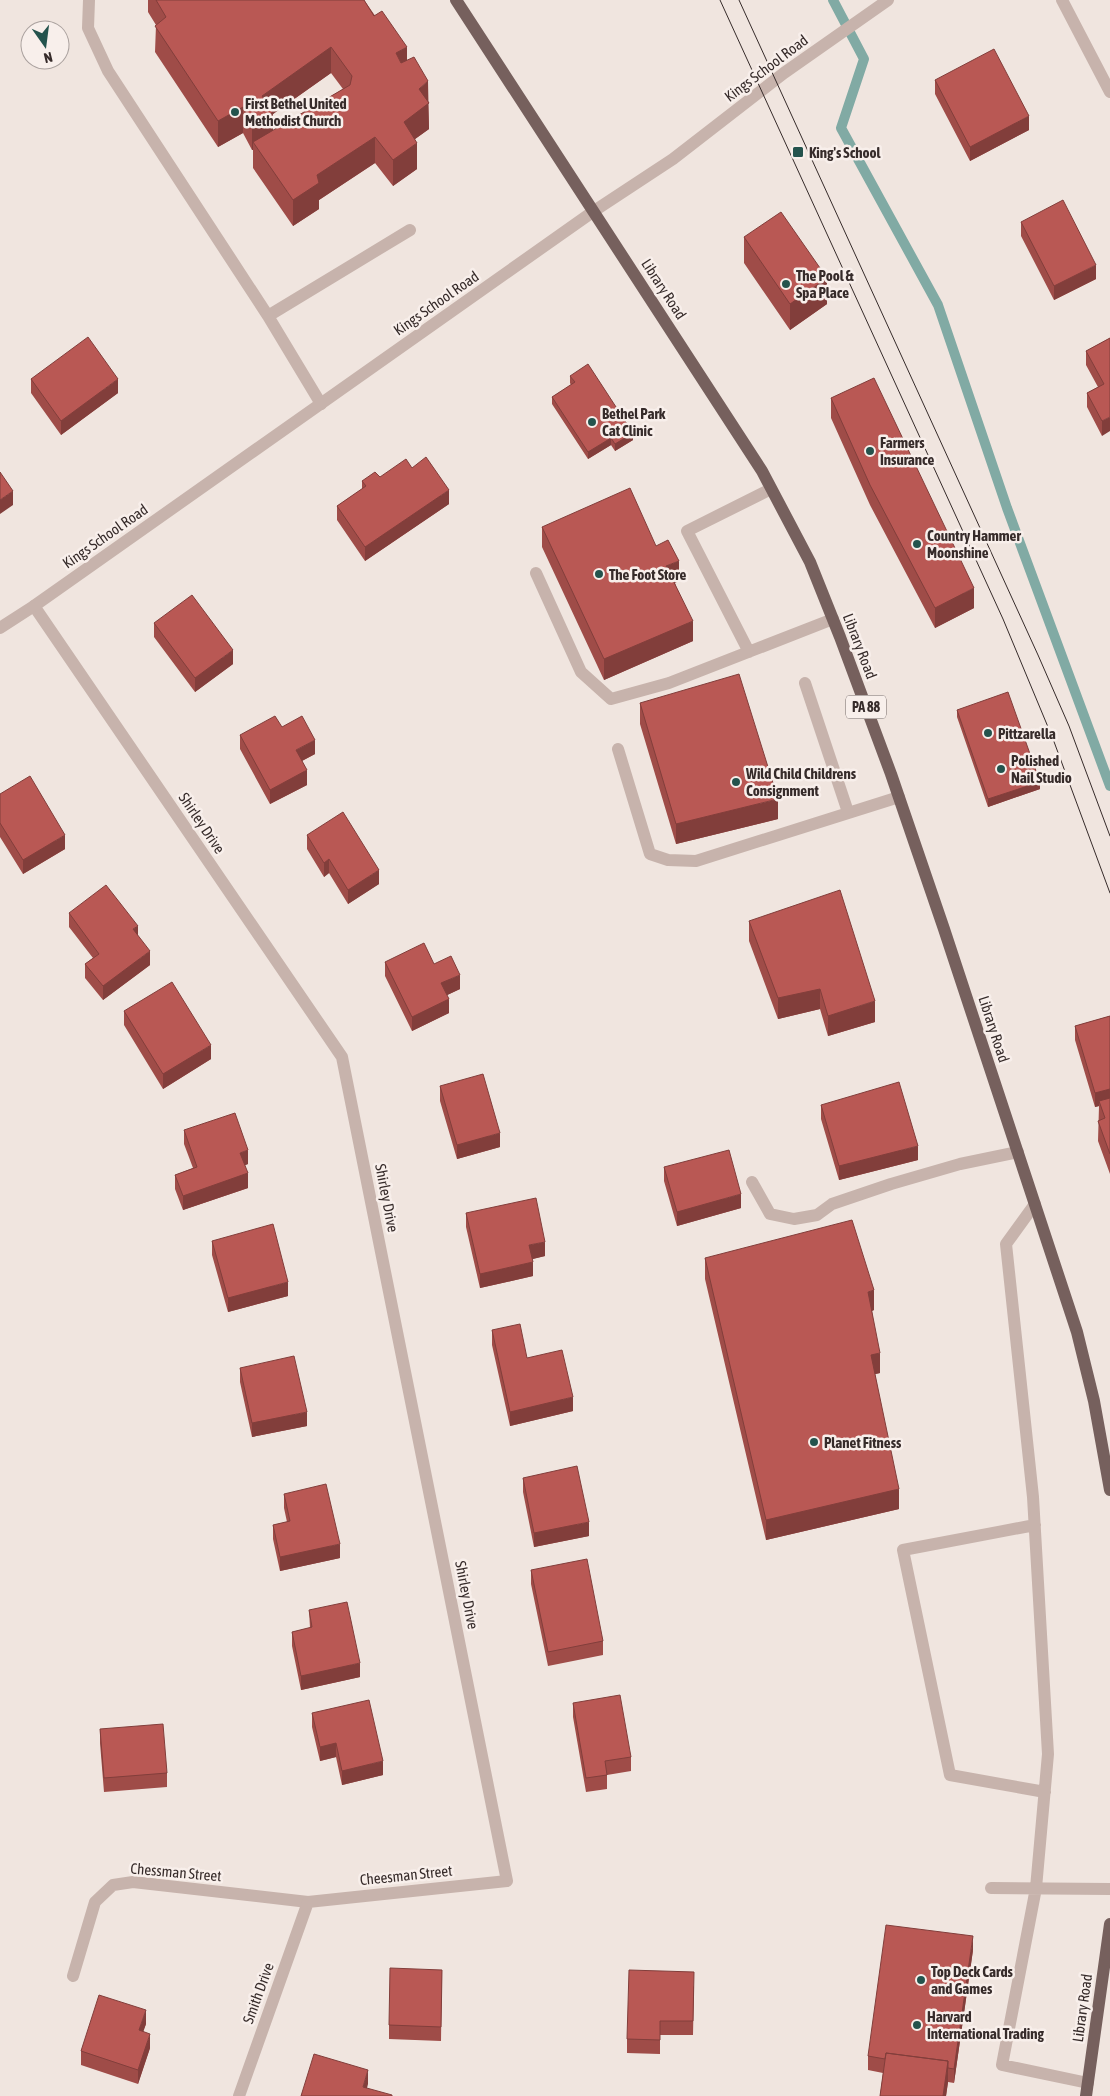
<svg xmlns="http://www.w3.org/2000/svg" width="1110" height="2096" font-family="'Asap Condensed',sans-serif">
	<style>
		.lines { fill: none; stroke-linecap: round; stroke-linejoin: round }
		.stream { stroke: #81aaa4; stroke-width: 10 }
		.service { stroke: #c7b3ac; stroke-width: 12 }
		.minor { stroke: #c7b3ac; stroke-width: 12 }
		.tertiary { stroke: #c7b3ac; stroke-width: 12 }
		.primary { stroke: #76605d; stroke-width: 12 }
		.tram { stroke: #362b2a; stroke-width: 1 }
		.wall { fill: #9f4c48; fill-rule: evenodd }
		.shaded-wall { fill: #823e3b }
		.building { fill: #b95854; stroke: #823e3b }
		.poi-dot { fill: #24534d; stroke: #f8efeb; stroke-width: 2 }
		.labels { text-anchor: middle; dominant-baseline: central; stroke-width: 5; stroke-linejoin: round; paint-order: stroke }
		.shield { fill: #f8efeb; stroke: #706664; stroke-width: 1 }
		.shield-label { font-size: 14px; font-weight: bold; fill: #362b2a }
		.street-label { font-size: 15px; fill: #362b2a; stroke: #f8efeb }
		.poi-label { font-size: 15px; font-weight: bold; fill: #362b2a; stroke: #f8efeb; text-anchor: start }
	</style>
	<rect width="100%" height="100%" fill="#f0e5df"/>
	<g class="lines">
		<path class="stream" d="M833,0l31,59 -23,69 97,177 69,203 103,278"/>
		<path class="service" d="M89,0l-1,28 20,43 160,245 53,88
			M268,316l142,-86
			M536,573l45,99 30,27 58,-16 164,-64
			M749,652l-62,-121 84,-42
			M805,683l43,129
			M618,749l32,105 18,6 28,1 203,-64
			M752,1182l18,32 24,5 23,-4 15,-11 59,-20 69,-20 58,-12
			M1035,1204l-29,40 27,253 15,257 -12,134 -34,177 86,18
			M1035,1525l-132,25 47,225 95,17
			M991,1888l119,1
			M73,1976l22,-74 18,-17 20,-3 175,20"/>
		<path class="minor" d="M1062,0l48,92
			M34,606l308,451 165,824 -199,21 -69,194"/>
		<path class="tertiary" d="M0,628l34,-22 560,-395 79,-52 111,-86 104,-73"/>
		<path class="primary" d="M456,0l306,471 48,91 30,75 51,137 53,155 133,403 17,69 16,89
			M1086,2096l24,-172"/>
		<path class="tram" d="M720,0l283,619 50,120 57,154
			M739,0l299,655 31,71 41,110"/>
	</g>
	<path class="wall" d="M148,0h216l43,61 21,41 1,27 -14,10 2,30 -24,17 -18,-23 -56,37v9l-26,17 -40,-58v-18h-1l-9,-17 -25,14 -63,-95 1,-27 -8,-13zM331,73l12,16 -70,42v-17z
		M935,80l94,50 -59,31 -35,-67z
		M1021,222l75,57 -42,21 -33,-64z
		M744,237l83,67 -37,26 -46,-67z
		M1110,338l-8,98 -15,-29v-14l11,-6 -12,-22v-14z
		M570,376l63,64 -18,11 -4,-6 -23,14 -36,-55v-7l19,-12 -1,-2z
		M31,379l87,14 -57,42 -30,-42z
		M831,398l143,210 -39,20 -65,-123 -39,-87z
		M412,468l37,36 -84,57 -28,-41v-14l25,-17v-8l18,-4z
		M542,527l114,19 23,35 -4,2 18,58 -89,39 -62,-133z
		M154,623l79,41 -38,28 -41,-55z
		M640,703l138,116 -102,25 -36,-120z
		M957,710l83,79 -52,18 -31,-90z
		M240,735l75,19 -13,7 5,24 -37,19 -30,-55z
		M0,794l65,55 -42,25 -23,-37z
		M307,835l72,49 -31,20 -19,-31 -5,4 -17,-28z
		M69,913l81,52 -47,35 -18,-22v-14l8,-6 -24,-31z
		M749,921l126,101 -47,14 -8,-27 -42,10 -29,-78z
		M385,962l49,2 26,25 -13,6 2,18 -37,18 -27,-55z
		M124,1011l87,48 -48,30 -39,-64z
		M1110,1016v158l-12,-33 1,-35 -4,1 -20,-67v-14z
		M440,1086l60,61 -43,12 -17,-58z
		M821,1105l97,55 -79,20 -18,-61z
		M184,1130l64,34 -3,1 3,23 -65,22 -8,-21v-14l18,-7 -9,-24z
		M664,1167l77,41 -64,18 -13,-45z
		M466,1213l79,43 -13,3 1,17 -53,12 -14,-61z
		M212,1241l76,55 -60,16 -16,-57z
		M705,1258l169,52 -2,1 8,62 -5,1 24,135 -133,31 -61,-261z
		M492,1330l35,28 46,53 -63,15 -18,-81z
		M240,1368l67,58 -55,11 -12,-55z
		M523,1478l66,58 -55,11 -11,-55z
		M284,1494l56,64 -60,13 -7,-32v-14l14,-3 -3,-14z
		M531,1570l72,71v14l-55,11 -17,-82z
		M309,1610l51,67 -59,13 -9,-44v-14l18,-4z
		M573,1703l58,54v14l-24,4v14l-21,3 -13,-75z
		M312,1713l71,62 -41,10 -6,-28 -16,4 -8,-34z
		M100,1729l67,44v14l-63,5 -4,-49z
		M973,1950l-19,133 -6,-1 -2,14h-66l3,-23 -15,-3v-14z
		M442,1970l-1,71 -52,-2v-14z
		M694,1986l-1,49h-33v19l-33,-1v-14z
		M146,2024l-3,7 7,17 -12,36 -57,-19v-14z"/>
	<path class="shaded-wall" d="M331,47v26l-58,41v24l-20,4v8h-1v-25l10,-29z
		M407,47v26l-11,-20z
		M428,81l1,48 -25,18v-25l15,-33z
		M243,107v26l-25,14v-26z
		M1029,116v14l-59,31v-14z
		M375,137v26l-56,37v9l-26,17v-26l24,-25z
		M417,143v26l-24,17v-26z
		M1096,265v14l-42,21v-14z
		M827,278v26l-37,26v-26z
		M118,379v14l-57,42v-14z
		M1110,417v14l-8,5v-15z
		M633,433v7l-18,11v-7z
		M611,438v7l-23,14v-7z
		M449,490v14l-84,57v-14z
		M13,491v14l-13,9v-14z
		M679,561v20l-13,5v-20z
		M974,588v20l-39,20v-20z
		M693,621v20l-89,39v-21z
		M233,650v14l-38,28v-14z
		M315,740v14l-19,10v-14z
		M307,770v15l-37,19v-14z
		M1040,782v7l-52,18v-8z
		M778,799v20l-102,25v-20z
		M65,835v14l-42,25v-14z
		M329,859v14l-5,4v-14z
		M379,870v14l-31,20v-14z
		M138,926v14l-5,-11z
		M150,951v14l-47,35v-14z
		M460,975v14l-19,9v-15z
		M820,989v20l-42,10v-21z
		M449,999v14l-37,18v-14z
		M875,1001v21l-47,14v-20z
		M211,1045v14l-48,30v-15z
		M1110,1089v14l-11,-2v5l-4,1v-14z
		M500,1133v14l-43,12v-14z
		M918,1146v14l-79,20v-14z
		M248,1150v14l-8,3v-14z
		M248,1173v15l-65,22v-14z
		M741,1194v14l-64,18v-14z
		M545,1242v14l-16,4v-15z
		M533,1262v14l-53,12v-14z
		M288,1282v14l-60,16v-14z
		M874,1290v20l-6,2v-20z
		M880,1353v20l-9,2v-20z
		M573,1397v14l-63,15v-14z
		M307,1412v14l-55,11v-14z
		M899,1489v20l-133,31v-20z
		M589,1522v14l-55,11v-14z
		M340,1544v14l-60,13v-14z
		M360,1663v14l-59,13v-14z
		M336,1743v14l-16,4v-14z
		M383,1761v14l-41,10v-14z
		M973,1936v14l-19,133v-14z
		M146,2010v14l-7,20v-14z
		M150,2034v14l-12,36v-14z
		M948,2061v21l-2,14h-3z
		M368,2070v14l-3,12 -2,-9z"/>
	<path class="building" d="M156,0h208l10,16 8,-5 25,36 -11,6 5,10 13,-6 14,24 -9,8 10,14 -25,19 13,21 -24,17 -18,-23 -58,38 2,8 -26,17 -40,-58 97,-57 2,-9 -21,-29 -69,49 11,16 -21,13 -9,-18 -25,14 -63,-95 11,-9z
		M994,49l35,67 -59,31 -35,-67z
		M1063,200l33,65 -42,21 -33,-64z
		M781,212l46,66 -37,26 -46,-67z
		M88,337l30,42 -57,42 -30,-42z
		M1110,338v79l-8,4 -15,-28 17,-9 -18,-33z
		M588,364l45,69 -18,11 -4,-6 -23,14 -36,-55 23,-15 -5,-6z
		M874,378l100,210 -39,20 -65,-123 -39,-87z
		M426,457l23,33 -84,57 -28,-41 29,-20 -4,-5 13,-9 5,5 26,-18 6,9z
		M0,472l13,19 -13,9z
		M630,488l26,58 12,-6 11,21 -13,5 27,55 -89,38 -62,-132z
		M192,595l41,55 -38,28 -41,-55z
		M739,674l39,125 -102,25 -36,-121z
		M1008,692l32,90 -52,17 -31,-89z
		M275,716l7,11 20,-11 13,24 -19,10 11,20 -37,20 -30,-55z
		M30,776l35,59 -42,25 -23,-37v-29z
		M343,812l36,58 -31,20 -19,-31 -5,4 -17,-28z
		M106,885l32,41 -5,3 17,22 -47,35 -18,-22 14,-10 -30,-41z
		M840,890l35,111 -47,15 -8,-27 -42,9 -29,-77z
		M424,943l10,21 17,-8 9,19 -19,8 8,16 -37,18 -27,-55z
		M172,982l39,63 -48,29 -39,-63z
		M1110,1016v73l-15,4 -20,-67z
		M483,1074l17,59 -43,12 -17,-59z
		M899,1082l19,64 -79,20 -18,-61z
		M1110,1098v56l-12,-33 7,-3 -6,-17z
		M235,1113l13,37 -8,3 8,20 -65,23 -8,-21 22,-8 -13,-37z
		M729,1150l12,44 -64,18 -13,-45z
		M536,1198l9,44 -16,3 4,17 -53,12 -14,-61z
		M852,1220l22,70 -6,2 12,61 -9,2 28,134 -133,31 -61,-262z
		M273,1224l15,58 -60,16 -16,-57z
		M520,1324l7,34 35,-8 11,47 -63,15 -18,-82z
		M294,1356l13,56 -55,11 -12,-55z
		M577,1466l12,56 -55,11 -11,-55z
		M326,1484l14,60 -60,13 -7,-32 17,-4 -6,-27z
		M587,1559l16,82 -55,11 -17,-82z
		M347,1602l13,61 -59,13 -9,-44 20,-5 -3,-17z
		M620,1695l11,62 -26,4 2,14 -21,3 -13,-75z
		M369,1700l14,61 -41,10 -6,-28 -16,4 -8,-34z
		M163,1724l4,49 -63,5 -4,-49z
		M886,1925l87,11 -19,133 -6,-1v-7l-62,-8 -1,6 -17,-3z
		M390,1968l52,2 -1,57 -52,-2z
		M629,1970l65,2 -1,49h-33v19l-33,-1z
		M99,1995l47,15 -7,20 11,4 -12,36 -57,-19z
		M886,2053l62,8 -5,35h-63z
		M314,2054l54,16 -5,17 29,8v1h-91z"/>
	<g class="poi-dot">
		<circle cx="235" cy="112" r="5"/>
		<rect x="792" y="146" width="12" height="12" rx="2.5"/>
		<circle cx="786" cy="284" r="5"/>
		<circle cx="592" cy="422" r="5"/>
		<circle cx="870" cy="451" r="5"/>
		<circle cx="917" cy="544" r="5"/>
		<circle cx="599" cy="574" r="5"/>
		<circle cx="988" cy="733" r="5"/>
		<circle cx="1001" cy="769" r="5"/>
		<circle cx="736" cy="782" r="5"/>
		<circle cx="814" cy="1442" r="5"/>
		<circle cx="921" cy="1980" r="5"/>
		<circle cx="917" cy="2025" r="5"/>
	</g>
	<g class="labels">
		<rect class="shield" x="846" y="695.5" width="40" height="23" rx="4"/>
		<g class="shield-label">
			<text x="866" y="707">PA 88</text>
		</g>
		<g class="street-label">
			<text transform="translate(766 68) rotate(-37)">Kings School Road</text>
			<text transform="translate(664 289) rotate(57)">Library Road</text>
			<text transform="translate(436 303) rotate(-35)">Kings School Road</text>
			<text transform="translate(105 536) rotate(-35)">Kings School Road</text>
			<text transform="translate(860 646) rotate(69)">Library Road</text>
			<text transform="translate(202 823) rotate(56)">Shirley Drive</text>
			<text transform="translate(994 1029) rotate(72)">Library Road</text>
			<text transform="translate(387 1198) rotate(79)">Shirley Drive</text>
			<text transform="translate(467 1595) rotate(79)">Shirley Drive</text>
			<text transform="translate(176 1872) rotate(5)">Chessman Street</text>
			<text transform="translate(406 1875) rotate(-6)">Cheesman Street</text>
			<text transform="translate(258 1993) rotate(-70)">Smith Drive</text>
			<text transform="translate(1082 2008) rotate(-82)">Library Road</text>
		</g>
		<g class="poi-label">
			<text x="245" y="103">First Bethel United<tspan x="245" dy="17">Methodist Church</tspan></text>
			<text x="809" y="152">King's School</text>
			<text x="796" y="275">The Pool &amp;<tspan x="796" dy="17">Spa Place</tspan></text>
			<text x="602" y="413">Bethel Park<tspan x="602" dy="17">Cat Clinic</tspan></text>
			<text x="880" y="442">Farmers<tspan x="880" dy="17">Insurance</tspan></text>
			<text x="927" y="535">Country Hammer<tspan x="927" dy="17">Moonshine</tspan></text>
			<text x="609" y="574">The Foot Store</text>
			<text x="998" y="733">Pittzarella</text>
			<text x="1011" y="760">Polished<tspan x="1011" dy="17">Nail Studio</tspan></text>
			<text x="746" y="773">Wild Child Childrens<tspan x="746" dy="17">Consignment</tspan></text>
			<text x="824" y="1442">Planet Fitness</text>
			<text x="931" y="1971">Top Deck Cards<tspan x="931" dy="17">and Games</tspan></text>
			<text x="927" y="2016">Harvard<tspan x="927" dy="17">International Trading</tspan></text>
		</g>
	</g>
	<g transform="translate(45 45) rotate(166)"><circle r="24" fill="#f8efeb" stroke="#aaa19e"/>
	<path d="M0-4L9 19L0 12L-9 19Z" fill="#24534d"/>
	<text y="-8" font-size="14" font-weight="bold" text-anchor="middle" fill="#362b2a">N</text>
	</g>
</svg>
